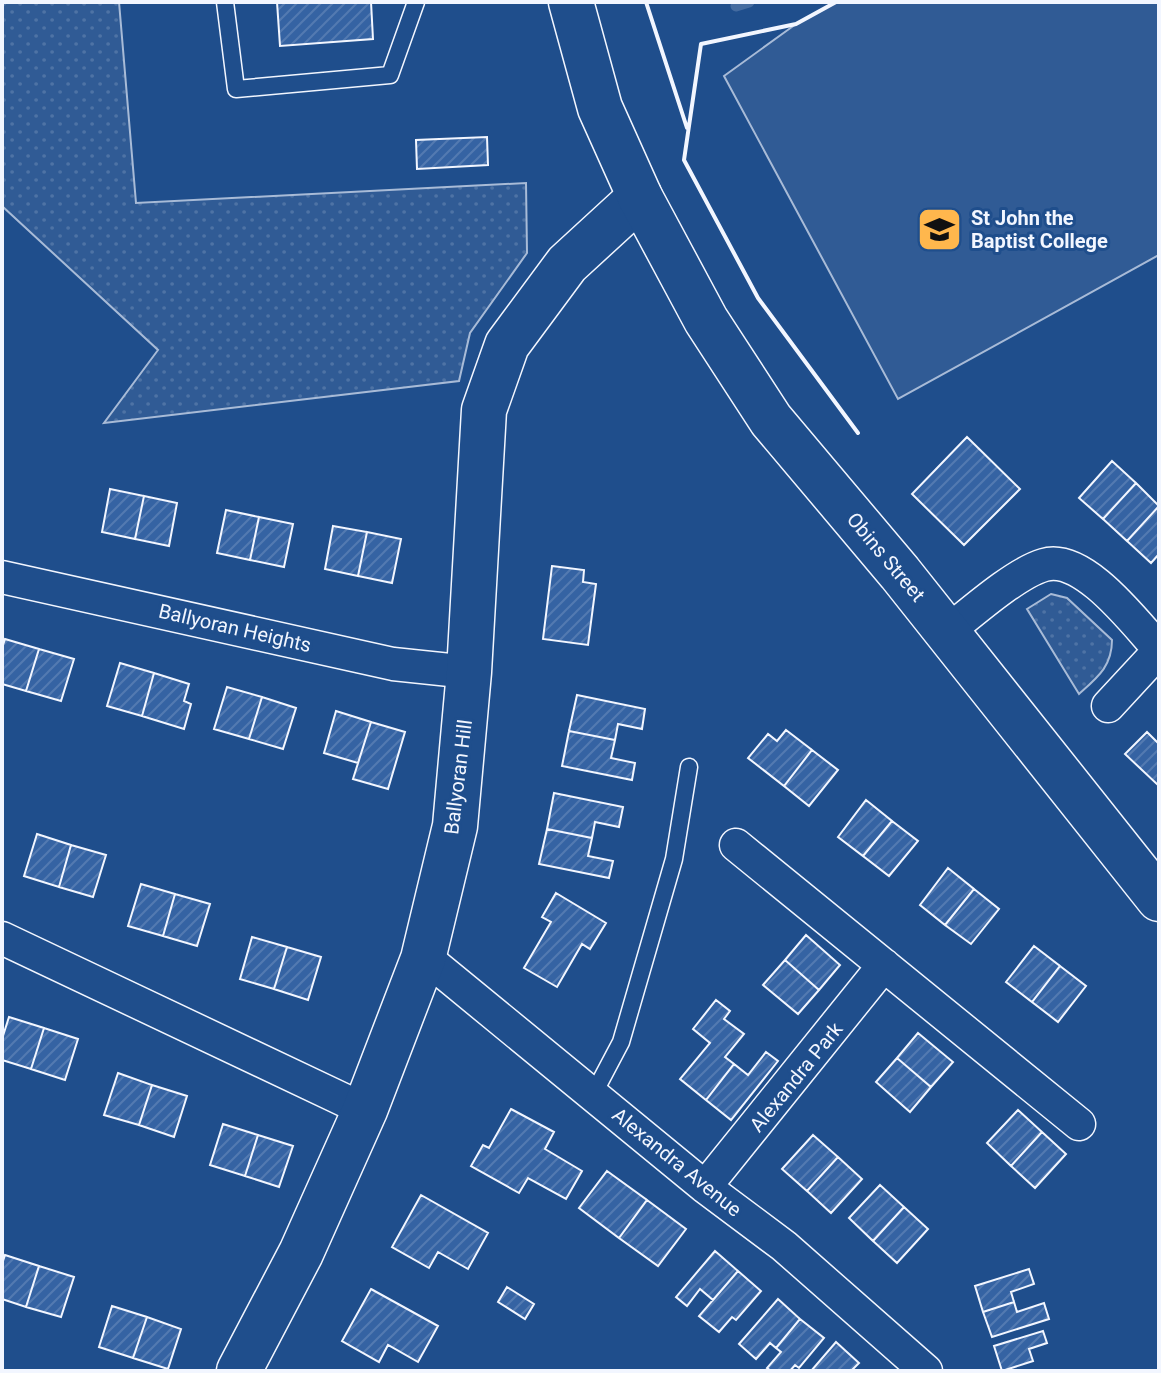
<svg xmlns="http://www.w3.org/2000/svg" width="1161" height="1373" font-family="Roboto,sans-serif">
	<style>
		.grass { fill: url(#grass-dots); stroke: #a8bbd7; stroke-width: 2 }
		.built { fill: #305b95; stroke: #a8bbd7; stroke-width: 2 }
		.lines { fill: none; stroke-linecap: round; stroke-linejoin: round }
		.stream { stroke: #446ba0; stroke-width: 11 }
		.building { fill: url(#building-hatch); stroke: #f2f6ff; stroke-width: 2 }
		.lane-casing { stroke: #f2f6ff; stroke-width: 19 }
		.street-casing { stroke: #f2f6ff; stroke-width: 35 }
		.secondary-casing { stroke: #f2f6ff; stroke-width: 47 }
		.primary-casing { stroke: #f2f6ff; stroke-width: 47 }
		.lane { stroke: #1f4e8c; stroke-width: 16 }
		.street { stroke: #1f4e8c; stroke-width: 32 }
		.secondary { stroke: #1f4e8c; stroke-width: 44 }
		.primary { stroke: #1f4e8c; stroke-width: 44 }
		.wall { stroke: #f2f6ff; stroke-width: 4 }
		.labels { text-anchor: middle; dominant-baseline: central; stroke-width: 6; stroke-linejoin: round; paint-order: stroke }
		.poi-label { font-size: 20px; font-weight: bold; fill: #f2f6ff; stroke: #1f4e8c; text-anchor: start }
		.street-label { font-size: 20px; fill: #f2f6ff; stroke: #1f4e8c }
	</style>
	<defs>
		<pattern id="grass-dots" width="8" height="8" patternUnits="userSpaceOnUse" patternTransform="scale(2)"><rect width="8" height="8" fill="#305b95"/><path d="M2 2h.1M6 6h.1" fill="none" stroke="#4e73a5" stroke-width="1.8" stroke-linecap="round"/></pattern>
		<pattern id="building-hatch" width="6" height="6" patternUnits="userSpaceOnUse" patternTransform="scale(2)"><rect width="6" height="6" fill="#3563a3"/><path d="M-1 1l2-2M0 6l6-6M5 7l2-2" fill="none" stroke="#537ab1"/></pattern>
	</defs>
	<rect width="100%" height="100%" fill="#1f4e8c"/>
	<path class="grass" d="M2,2h117l17,201 390,-20 1,70 -57,80 -11,48 -355,42 54,-73 -156,-144z
		M1051,594l16,4 45,42c0,26 -14,37 -33,54l-52,-85z"/>
	<path class="built" d="M836,2h323v253l-261,144 -174,-323 72,-52z"/>
	<g class="lines">
		<path class="stream" d="M736,6l13,-4"/>
	</g>
	<path class="building" d="M277,2h94l2,37 -93,7z
		M487,137l1,28 -71,4 -1,-29z
		M967,437l53,52 -56,56 -52,-51z
		M1112,461l24,22 -33,36 -24,-21z
		M1136,483l23,23 -32,35 -24,-22z
		M110,489l34,7 -9,43 -33,-7z
		M144,496l33,7 -8,43 -34,-7z
		M1159,506v48l-8,9 -24,-22z
		M226,510l33,7 -9,43 -33,-7z
		M259,517l34,7 -9,43 -34,-7z
		M333,526l34,6 -9,44 -33,-7z
		M367,532l34,7 -9,44 -34,-7z
		M552,566l32,4 -1,12 13,2 -8,61 -45,-6z
		M5,639l34,10 -13,42 -24,-7v-36z
		M39,649l35,10 -13,42 -35,-10z
		M120,663l34,10 -12,43 -35,-10z
		M154,673l35,11 -5,17 7,3 -7,25 -42,-13z
		M227,687l35,10 -13,42 -35,-10z
		M577,695l68,14 -3,20 -24,-5 -3,16 -46,-9z
		M262,697l34,11 -13,41 -34,-10z
		M336,711l35,11 -13,41 -34,-10z
		M371,722l34,10 -17,57 -35,-10z
		M786,730l26,20 -28,36 -36,-28 20,-24 9,7z
		M569,731l46,9 -4,18 24,5 -3,17 -70,-14z
		M1147,732l12,12v42l-34,-32z
		M812,750l26,20 -29,36 -25,-20z
		M554,793l69,14 -4,20 -24,-5 -3,16 -45,-9z
		M866,800l26,21 -29,35 -25,-19z
		M892,821l26,20 -29,35 -26,-20z
		M547,829l45,9 -4,18 25,5 -4,17 -70,-14z
		M37,834l34,11 -12,42 -35,-11z
		M71,845l35,10 -13,42 -34,-10z
		M948,868l26,21 -29,36 -25,-20z
		M141,884l34,10 -12,42 -35,-10z
		M974,889l25,20 -28,35 -26,-19z
		M556,893l50,30 -16,26 -8,-5 -25,43 -33,-19 27,-46 -9,-5z
		M175,894l35,10 -13,42 -34,-10z
		M806,935l34,30 -21,25 -34,-30z
		M252,937l35,10 -13,42 -34,-10z
		M1034,946l26,20 -28,36 -26,-20z
		M287,947l34,10 -13,43 -34,-11z
		M785,960l34,30 -21,24 -35,-29z
		M1060,966l26,20 -28,36 -26,-20z
		M716,1000l14,11 -6,8 20,15 -19,23 9,7 -28,36 -26,-21 30,-36 -17,-14z
		M9,1017l35,11 -13,41 -29,-9v-21z
		M44,1028l34,11 -13,41 -34,-11z
		M918,1033l35,29 -22,25 -34,-29z
		M766,1052l12,9 -47,59 -25,-20 28,-36 14,11z
		M897,1058l34,29 -21,25 -34,-30z
		M118,1073l34,12 -13,40 -35,-10z
		M152,1085l35,11 -13,41 -35,-12z
		M511,1109l43,23 -9,17 37,22 -16,28 -38,-21 -9,15 -48,-27 12,-21 6,3z
		M1018,1110l24,22 -31,34 -24,-23z
		M223,1124l35,11 -13,41 -35,-11z
		M1042,1132l24,22 -31,34 -24,-22z
		M258,1135l35,11 -14,41 -34,-11z
		M813,1135l25,22 -31,34 -25,-22z
		M838,1157l24,22 -31,34 -24,-22z
		M607,1171l40,29 -28,38 -40,-30z
		M880,1185l24,22 -31,34 -24,-23z
		M421,1195l67,38 -20,36 -30,-17 -9,16 -37,-21z
		M647,1200l39,29 -28,37 -39,-28z
		M904,1207l24,22 -31,34 -24,-22z
		M715,1251l23,20 -25,29 -13,-11 -13,17 -11,-9z
		M5,1255l34,11 -13,41 -24,-8v-35z
		M39,1266l35,11 -13,40 -35,-10z
		M1029,1269l5,15 -23,8 3,10 -31,10 -8,-26z
		M738,1271l23,20 -25,29 -4,-3 -13,15 -20,-16z
		M507,1287l27,17 -9,15 -27,-17z
		M371,1289l67,37 -20,36 -30,-17 -9,17 -37,-21z
		M778,1299l22,20 -24,29 -6,-5 -14,16 -17,-15z
		M1014,1302l3,10 27,-9 5,16 -57,18 -9,-25z
		M112,1306l35,11 -14,41 -34,-11z
		M147,1317l34,12 -13,40 -35,-11z
		M800,1319l24,19 -25,30 -4,-3 -5,6h-19l-4,-3 14,-16 -5,-4z
		M1043,1331l4,12 -18,6 4,12 -31,10 -8,-25z
		M836,1342l23,21 -8,8h-40z"/>
	<g class="lines">
		<defs>
			<path id="lane" d="M225,2l11,87 154,-14 26,-73
				M593,1095l28,-53 53,-183 15,-92"/>
			<path id="street" d="M2,577l391,87 76,8
				M947,632c24,-19 69,-59 97,-67 39,-12 91,58 115,84
				M1108,706l51,-55
				M736,845l343,279
				M2,938l363,172
				M423,959l14,8 268,220 79,59 142,125
				M705,1187l179,-222"/>
			<path id="secondary" d="M239,1371l62,-118 64,-143 58,-151 32,-133 14,-154 15,-262 23,-65 60,-81 73,-67"/>
			<path id="primary" d="M571,2l29,106 40,89 66,123 65,100 129,153 259,326"/>
		</defs>
		<use href="#lane" class="lane-casing"/>
		<use href="#street" class="street-casing"/>
		<use href="#secondary" class="secondary-casing"/>
		<use href="#primary" class="primary-casing"/>
		<use href="#lane" class="lane"/>
		<use href="#street" class="street"/>
		<use href="#secondary" class="secondary"/>
		<use href="#primary" class="primary"/>
		<path class="wall" d="M646,2l41,126
			M836,2l-40,22 -95,20 -17,116 74,138 100,135"/>
	</g>
	<defs>
		<symbol id="school-square" viewBox="-11 -11 22 22"><rect x="-9" y="-9" width="18" height="18" rx="4" fill="#ffb74d" stroke="#1f4e8c"/><path d="M0-5L7-2L0 1L-7-2ZM-4 1L0 2.5L4 1V4Q0 6-4 4Z" fill="#111"/></symbol>
	</defs>
	<g fill-rule="evenodd">
		<use href="#school-square" x="914" y="204" width="51" height="51"/>
	</g>
	<g class="labels">
		<g class="poi-label">
			<text x="971" y="218">St John the<tspan x="971" dy="23">Baptist College</tspan></text>
		</g>
		<g class="street-label">
			<text transform="translate(886 557) rotate(50)">Obins Street</text>
			<text transform="translate(235 628) rotate(13)">Ballyoran Heights</text>
			<text transform="translate(458 777) rotate(-83)">Ballyoran Hill</text>
			<text transform="translate(796 1077) rotate(-51)">Alexandra Park</text>
			<text transform="translate(677 1162) rotate(39)">Alexandra Avenue</text>
		</g>
	</g>
	<rect width="1161" height="1373" fill="none" stroke="#f2f6ff" stroke-width="8"/>
</svg>
